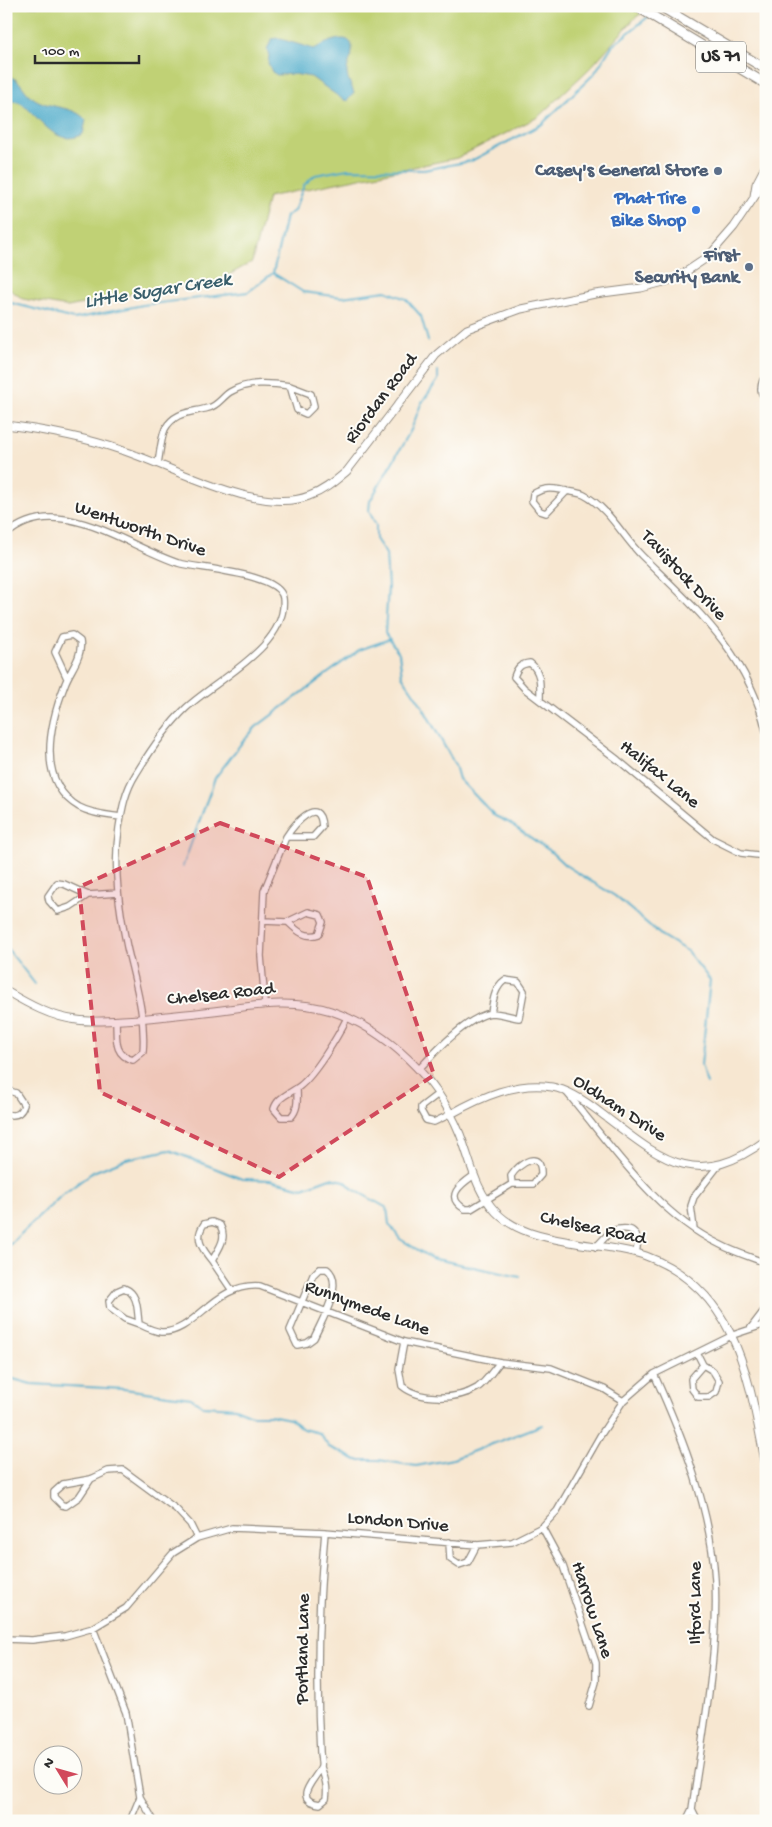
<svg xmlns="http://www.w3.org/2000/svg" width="772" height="1827" font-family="'Gochi Hand',sans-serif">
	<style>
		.green { fill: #c0d174; stroke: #767e50 }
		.water { fill: #4baaca; stroke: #3b6a7a }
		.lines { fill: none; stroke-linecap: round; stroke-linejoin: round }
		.stream { stroke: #4baaca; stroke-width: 2 }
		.minor-casing { stroke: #91897e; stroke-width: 8 }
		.tertiary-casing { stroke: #91897e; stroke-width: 9 }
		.primary-casing { stroke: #91897e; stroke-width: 11 }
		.minor { stroke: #fff; stroke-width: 5.5 }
		.tertiary { stroke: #fff; stroke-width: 7 }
		.primary { stroke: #fff; stroke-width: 9 }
		.marked { fill: #d1495b; fill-opacity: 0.2; stroke: #d1495b; stroke-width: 4; stroke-dasharray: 10 6; stroke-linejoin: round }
		.service-dot { fill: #5c6f8a; stroke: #fdfcf7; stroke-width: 2 }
		.shop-dot { fill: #3f7fe0; stroke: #fdfcf7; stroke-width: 2 }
		.labels { text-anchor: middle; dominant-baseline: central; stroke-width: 4; stroke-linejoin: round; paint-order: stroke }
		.shield { fill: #fdfcf7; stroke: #6a6a68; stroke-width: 1 }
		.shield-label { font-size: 18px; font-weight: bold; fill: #2b2b2b }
		.service-label { font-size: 19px; font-weight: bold; fill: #4e5e75; stroke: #fdfcf7; text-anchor: end }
		.shop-label { font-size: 19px; font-weight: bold; fill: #366cbe; stroke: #fdfcf7; text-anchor: end }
		.street-label { font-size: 19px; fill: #2b2b2b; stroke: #fdfcf7 }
		.water-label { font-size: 20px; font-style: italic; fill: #385e6b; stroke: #fdfcf7 }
	</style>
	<rect width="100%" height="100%" fill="#fdfcf7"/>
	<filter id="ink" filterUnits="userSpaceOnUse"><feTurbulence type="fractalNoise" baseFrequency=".02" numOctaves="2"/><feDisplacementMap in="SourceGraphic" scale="10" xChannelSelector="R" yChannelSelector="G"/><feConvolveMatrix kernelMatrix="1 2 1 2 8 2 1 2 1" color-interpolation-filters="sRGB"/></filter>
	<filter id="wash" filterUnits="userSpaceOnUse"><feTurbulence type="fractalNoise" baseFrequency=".0096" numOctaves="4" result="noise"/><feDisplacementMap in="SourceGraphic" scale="20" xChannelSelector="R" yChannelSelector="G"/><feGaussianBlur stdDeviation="1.12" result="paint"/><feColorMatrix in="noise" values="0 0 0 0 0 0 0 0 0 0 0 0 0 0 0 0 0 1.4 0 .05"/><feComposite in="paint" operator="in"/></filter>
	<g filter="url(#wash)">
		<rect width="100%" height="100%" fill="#f7e7d1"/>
		<path class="green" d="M6,6h646l-17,12 -45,50 -52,49 -81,41 -189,39 -16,65 -34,19 -57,7 -93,19 -45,-8 -17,-12z"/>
		<path class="water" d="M277,38l37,11c9,-5 40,-21 38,2 0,8 -6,14 -5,23 1,7 5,12 7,19l-7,8 -5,-2 -31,-22 -18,-3 -16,1 -5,-3 -4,-9 1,-7 -2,-7 5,-10z
			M6,75c17,5 15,14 26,22 17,13 40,7 54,23l-3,14c-27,15 -43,-17 -61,-30 -5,-3 -10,-3 -16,-3z"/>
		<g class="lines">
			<path class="stream" d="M273,273l30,19 39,5 44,-6 20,8 15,17 7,25
				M6,300l5,3 63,16 69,-14 105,-13 25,-19 13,-57 8,-5 10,-26 11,-10 33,-6 76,1 47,-9 71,-37 52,-50 18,-28 36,-29
				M438,371v9l-17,24 -10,26 -41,71 -1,10 7,14v14l10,15 2,34 -3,45 14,20 3,23 19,28 34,61 4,14 36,37 13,6 42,29 15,14 50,31 47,40 25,15 23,29 -9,85 6,19
				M183,866l32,-88 25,-33 16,-18 103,-77 31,-11
				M6,947l29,37
				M6,1248l56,-53 31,-23 33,-13 43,-9 73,29 28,1 33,8 27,-10 15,3 8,8 34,19 2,16 11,15 31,19 89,19
				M6,1377l25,7 93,5 67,9 12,8 32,2 17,7h18l20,4 13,10 16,4 10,14 28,13h22l37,6 37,-7 89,-34"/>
		</g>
	</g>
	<g filter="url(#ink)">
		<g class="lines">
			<defs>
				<path id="minor" d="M766,379l-3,1c-3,8 -3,13 3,19
					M158,463c2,-10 3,-25 7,-34 10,-18 26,-16 43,-21 10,-2 14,-11 22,-16 18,-11 40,-9 60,-6l7,24 9,4 8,-8 -3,-12 -21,-8
					M567,491l-21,22 -6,-2 -8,-10 1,-7c10,-6 17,-6 29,-4 7,2 16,2 22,5 25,13 39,42 58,61 54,53 106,97 124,175
					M6,535c50,-45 120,11 172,28 21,6 102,10 105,35 6,48 -69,83 -97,110 -19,18 -36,43 -50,66 -11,17 -14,35 -17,54 -6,40 0,80 8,119 8,35 19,69 16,105l-10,8c-20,-5 -16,-22 -17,-39
					M67,678l-12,-26 7,-15 10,-2 8,6c3,16 -10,29 -15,43 -15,39 -30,97 14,123 13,7 28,8 41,10
					M540,700c0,-13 2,-28 -10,-37 -10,1 -13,5 -16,14l11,12 93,71 95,79 28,14 25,3
					M88,895l-18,12 -12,4 -9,-10 -1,-5 9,-13 7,1 24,11 30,-2
					M263,921l24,1h1c9,9 18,17 31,12l4,-12 -3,-7 -12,-3 -21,10
					M265,1003l-4,-47 3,-65 22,-54h27l9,-10c-2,-34 -29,-1 -36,10
					M419,1069c15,-16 50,-54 73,-56 8,0 19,4 27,5l5,-27 -6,-9 -13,-2c-11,8 -12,21 -14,33
					M297,1088c0,11 2,20 -6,29h-10l-7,-8c3,-12 17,-16 26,-23 16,-13 38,-50 47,-68
					M6,1090l10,3 8,12c-3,9 -8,12 -18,9
					M567,1093c45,53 88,120 152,151 15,8 31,13 47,19
					M438,1094l-17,13v4l5,9 8,2 17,-8
					M473,1176c-13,9 -29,21 -8,33h6l41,-25h21l8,-9c1,-27 -22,-12 -30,1l1,8
					M694,1229l-3,-23 3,-9 24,-31
					M596,1247l15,-16c21,-6 30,0 25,22
					M212,1261c-10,-12 -18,-23 -8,-37l8,-2 8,3c8,14 -2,24 -8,36l19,28
					M319,1269h8c18,14 -5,51 -13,69l-7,5 -10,2 -7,-15 23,-55z
					M139,1324l-14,-5 -15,-11 -1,-7 8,-10 7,-3c15,6 13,22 15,36 6,3 15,7 22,8 34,2 53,-50 99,-46l144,56 96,20 51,6 53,21 19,12
					M750,1329l16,-21
					M404,1342l-5,27 3,17c18,15 55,14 75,2 9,-6 16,-18 23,-26
					M697,1353l6,12 10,6 6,10 -3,11 -7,5h-11l-6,-8 -1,-10 12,-14
					M654,1374c29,64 57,135 61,206 4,71 -13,158 -23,229l-6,12
					M91,1479l-12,18 -13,9 -4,-1 -8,-8v-5l9,-8 28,-5 17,-8 15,-1 53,39 14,15 7,14
					M542,1527l21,39 33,97v19l-7,24
					M449,1542l1,17 9,6 9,-3 9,-17
					M93,1628l33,85 14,84 14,24
					M6,1639l26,1 33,-4 28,-8 33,-20 47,-55 24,-15 35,-10 93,4 152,13 35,-3 30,-15 15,-16 43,-75 23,-35 31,-27 79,-39 33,-11
					M321,1767c4,11 7,20 5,32l-6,5c-30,-4 -3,-26 1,-37 1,-4 -1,-11 -1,-15 -4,-74 -2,-146 5,-220
					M692,1809l6,12
					M130,1821l10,-24"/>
				<path id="tertiary" d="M754,196l2,-12 10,-19
					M6,425c39,5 78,12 115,25 49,15 137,66 188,46 15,-5 26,-15 38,-25l89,-116 31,-26 54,-20 74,-15 46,-6 34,-9 33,-22 26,-30 32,-47
					M6,991c22,13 45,26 71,29 20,3 40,0 61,-1 30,-3 61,-6 91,-10 34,-5 68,-9 102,2 56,19 107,68 129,123 11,28 15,56 36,78 21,22 53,26 80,31 23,4 49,5 70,13 93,35 103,125 120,210
					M451,1114c30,-17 66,-33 101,-27 18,3 36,16 50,27 59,45 94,78 164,26"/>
				<path id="primary" d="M636,6l130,78
					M660,6l106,63"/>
			</defs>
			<use href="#minor" class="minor-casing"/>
			<use href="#tertiary" class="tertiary-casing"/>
			<use href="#primary" class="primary-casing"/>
			<use href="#minor" class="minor"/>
			<use href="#tertiary" class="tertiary"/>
			<use href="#primary" class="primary"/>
		</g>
	</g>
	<path class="marked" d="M220,823l147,54 67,198 -155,102 -179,-85 -21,-205z"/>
	<g class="service-dot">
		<circle cx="718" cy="171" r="5"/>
		<circle cx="749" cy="267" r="5"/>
	</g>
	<circle class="shop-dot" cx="696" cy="210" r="5"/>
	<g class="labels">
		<rect class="shield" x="696" y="41.5" width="50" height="31" rx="4"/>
		<g class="shield-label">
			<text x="721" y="57">US 71</text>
		</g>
		<g class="service-label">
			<text x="708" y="171">Casey's General Store</text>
			<text x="739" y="256">First<tspan x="739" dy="22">Security Bank</tspan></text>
		</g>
		<g class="shop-label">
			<text x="686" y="199">Phat Tire<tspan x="686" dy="22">Bike Shop</tspan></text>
		</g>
		<g class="street-label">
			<text transform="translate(382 399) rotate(-53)">Riordan Road</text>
			<text transform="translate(140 530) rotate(19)">Wentworth Drive</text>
			<text transform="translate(683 576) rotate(47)">Tavistock Drive</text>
			<text transform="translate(659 775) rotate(39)">Halifax Lane</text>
			<text transform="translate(221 995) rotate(-6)">Chelsea Road</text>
			<text transform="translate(619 1109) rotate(33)">Oldham Drive</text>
			<text transform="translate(593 1229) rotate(12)">Chelsea Road</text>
			<text transform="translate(367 1309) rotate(20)">Runnymede Lane</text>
			<text transform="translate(398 1523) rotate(5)">London Drive</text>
			<text transform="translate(696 1603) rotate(-90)">Ilford Lane</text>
			<text transform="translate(591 1610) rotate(72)">Harrow Lane</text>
			<text transform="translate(304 1649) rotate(-89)">Portland Lane</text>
		</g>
		<g class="water-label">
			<text transform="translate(158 292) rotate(-9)">Little Sugar Creek</text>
		</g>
	</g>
	<rect width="772" height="1827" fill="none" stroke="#fdfcf7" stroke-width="25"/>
	<g transform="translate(58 1770) rotate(307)"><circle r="24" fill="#fdfcf7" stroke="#a9a8a5"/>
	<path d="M0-4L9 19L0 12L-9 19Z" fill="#d1495b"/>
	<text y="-8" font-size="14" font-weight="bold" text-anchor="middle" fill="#2b2b2b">N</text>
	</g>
	<path d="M35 55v8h104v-8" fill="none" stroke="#2b2b2b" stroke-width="2.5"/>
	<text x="42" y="55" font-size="15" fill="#2b2b2b" stroke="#fdfcf7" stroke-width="4" paint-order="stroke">100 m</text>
</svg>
